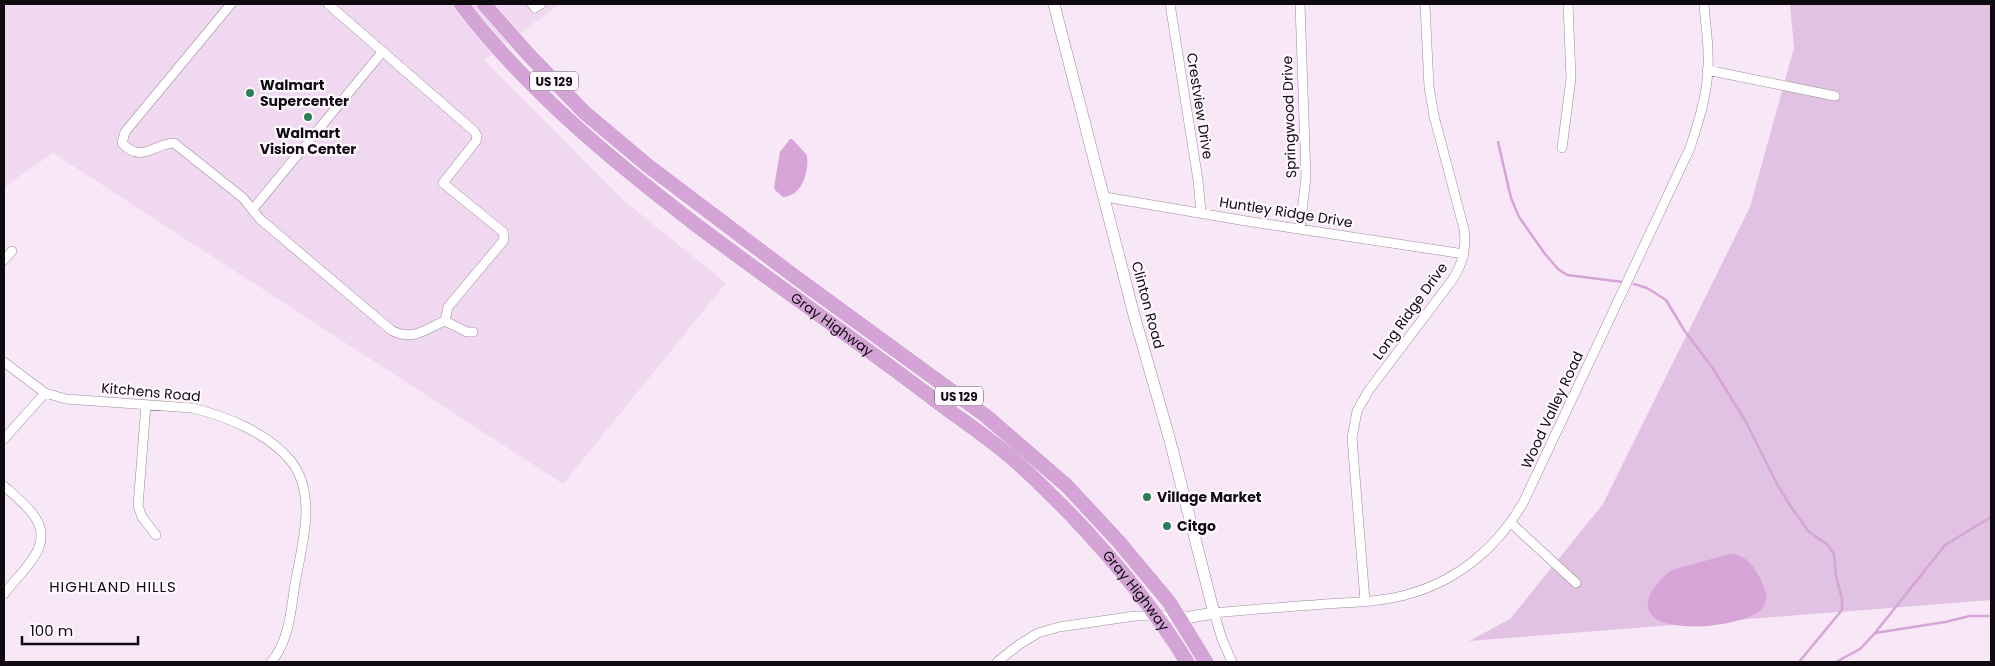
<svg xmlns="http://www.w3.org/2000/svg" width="1995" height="666" font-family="Poppins,sans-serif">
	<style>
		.built { fill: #f0d9f0 }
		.green { fill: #e2c2e2 }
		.water { fill: #d6a4d6 }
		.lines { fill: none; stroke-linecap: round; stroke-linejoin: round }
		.stream { stroke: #d6a4d6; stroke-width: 2.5 }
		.minor-casing { stroke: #9c8c9c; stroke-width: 10 }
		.tertiary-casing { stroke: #9c8c9c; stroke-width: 12 }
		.trunk-casing { stroke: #fff; stroke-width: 16 }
		.minor { stroke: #fff; stroke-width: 9 }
		.tertiary { stroke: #fff; stroke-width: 11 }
		.trunk { stroke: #d4a4d6; stroke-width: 15 }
		.poi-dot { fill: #298054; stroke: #fff8fe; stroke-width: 2 }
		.labels { text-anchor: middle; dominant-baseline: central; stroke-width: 4.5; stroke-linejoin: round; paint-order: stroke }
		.shield { fill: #fff8fe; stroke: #575157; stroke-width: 1 }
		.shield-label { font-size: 12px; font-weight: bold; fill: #0f0a0f }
		.poi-label { font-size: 14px; font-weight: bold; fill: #0f0a0f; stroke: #fff8fe; text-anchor: start }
		.street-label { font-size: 14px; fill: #0f0a0f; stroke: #fff8fe }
		.neighbourhood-label { font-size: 15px; letter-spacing: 1px; fill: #0f0a0f; stroke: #fff8fe }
	</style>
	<rect width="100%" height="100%" fill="#f8e7f7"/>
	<path class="built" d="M4,4h556l-76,56 138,139 104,84 -163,201 -510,-331 -49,34z"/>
	<path class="green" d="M1790,4h201v596l-522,41 41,-22 93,-115 147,-297 44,-159z"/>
	<path class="water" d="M790,139h2l15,16c2,16 -4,41 -24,42l-8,-7 -1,-3 6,-35z
		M1730,554c21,0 32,25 37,43 -2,6 -4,13 -10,16 -20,13 -90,22 -106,1 -5,-7 -4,-14 0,-21 5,-9 14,-20 24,-24z"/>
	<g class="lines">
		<path class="stream" d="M1498,142l13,56 8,19 26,37 13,15 9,6 56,7
			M1634,284l13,4 19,12 18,30 28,37 34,55 31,62 12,20 20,28 19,13 6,9 2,22 6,23v11l-43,52
			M1875,633l70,-11 25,-6h21
			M1836,662l24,-13 15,-16 70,-88 46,-28"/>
		<defs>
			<path id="minor" d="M231,4l-106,128 -3,11c19,21 31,1 52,0l69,55 17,21 131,111c22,12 34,-1 54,-9l22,11h6
				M328,4l146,127 3,5 -1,5 -33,42 60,49 1,8 -56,67 -3,14
				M532,4l3,4 6,-4
				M1170,4l28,176 3,32
				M1300,4l6,173 -6,52
				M1707,70l128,26
				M1562,148l9,-70 -3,-74
				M1105,197l141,24 218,33
				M253,209l130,-158
				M4,260l8,-9
				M4,362l41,31 21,6 126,9c34,8 76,25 99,53 11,14 15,34 15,51 0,22 -7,49 -11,72 -4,26 -6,58 -24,78
				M146,405l-8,101 4,11 14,18
				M4,439l41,-46
				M4,486c9,8 20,17 28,27 26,32 -10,56 -28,81
				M1511,523l65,60
				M1365,601l-13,-163 5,-27 12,-21 84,-111c10,-16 14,-31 11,-50l-30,-113 -5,-29 -4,-83
				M997,662l23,-18 18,-11 21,-6 76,-11h22
				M1232,662l-10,-23 -8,-26c33,-3 66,-6 100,-8 31,-3 65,-2 95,-11 50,-14 90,-48 115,-93l166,-353c10,-30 20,-63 18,-94 0,-17 -3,-33 -4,-50"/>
			<path id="tertiary" d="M1054,4l80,311 35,122 45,176 -35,6 -21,-3"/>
			<g id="trunk">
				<path id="s1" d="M461,4c66,86 148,154 234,220 78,59 158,114 236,173 27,21 57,40 83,63 20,17 38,36 57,55 44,46 83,93 116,147"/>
				<path d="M484,4l44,50 56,58 63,53 147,111 192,140 81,70 52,56 50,60 37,60"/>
			</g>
		</defs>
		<use href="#minor" class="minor-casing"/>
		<use href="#tertiary" class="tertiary-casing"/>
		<use href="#trunk" class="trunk-casing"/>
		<use href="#minor" class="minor"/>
		<use href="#tertiary" class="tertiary"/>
		<use href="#trunk" class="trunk"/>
	</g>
	<g class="poi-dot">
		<circle cx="250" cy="93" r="5"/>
		<circle cx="308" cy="117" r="5"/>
		<circle cx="1147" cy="497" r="5"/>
		<circle cx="1167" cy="526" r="5"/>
	</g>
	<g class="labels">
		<g class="shield">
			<rect x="530" y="71.5" width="48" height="19" rx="4"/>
			<rect x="935" y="386.5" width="48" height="19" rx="4"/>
		</g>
		<g class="shield-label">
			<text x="554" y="81">US 129</text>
			<text x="959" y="396">US 129</text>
		</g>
		<g class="poi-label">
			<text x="260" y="85">Walmart<tspan x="260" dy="16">Supercenter</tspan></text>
			<text x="308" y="133" text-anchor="middle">Walmart<tspan x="308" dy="16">Vision Center</tspan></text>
			<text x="1157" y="497">Village Market</text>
			<text x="1177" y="526">Citgo</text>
		</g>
		<g class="street-label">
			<text transform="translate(1200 106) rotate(81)">Crestview Drive</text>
			<text transform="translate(1289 117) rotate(-92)">Springwood Drive</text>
			<text transform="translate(1286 212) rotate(9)">Huntley Ridge Drive</text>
			<text transform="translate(1148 305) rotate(75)">Clinton Road</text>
			<text transform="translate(1410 311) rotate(-54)">Long Ridge Drive</text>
			<text stroke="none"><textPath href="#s1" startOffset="492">Gray Highway</textPath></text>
			<text transform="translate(151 392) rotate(5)">Kitchens Road</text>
			<text transform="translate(1552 410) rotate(-65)">Wood Valley Road</text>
			<text stroke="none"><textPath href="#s1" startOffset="898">Gray Highway</textPath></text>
		</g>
		<g class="neighbourhood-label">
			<text x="113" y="586">HIGHLAND HILLS</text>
		</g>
	</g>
	<rect width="1995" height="666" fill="none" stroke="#0f0a0f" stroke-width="10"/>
	<path d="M22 636v8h116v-8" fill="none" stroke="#0f0a0f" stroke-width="2.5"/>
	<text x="30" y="636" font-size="15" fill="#0f0a0f" stroke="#fff8fe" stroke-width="4" paint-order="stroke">100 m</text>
</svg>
